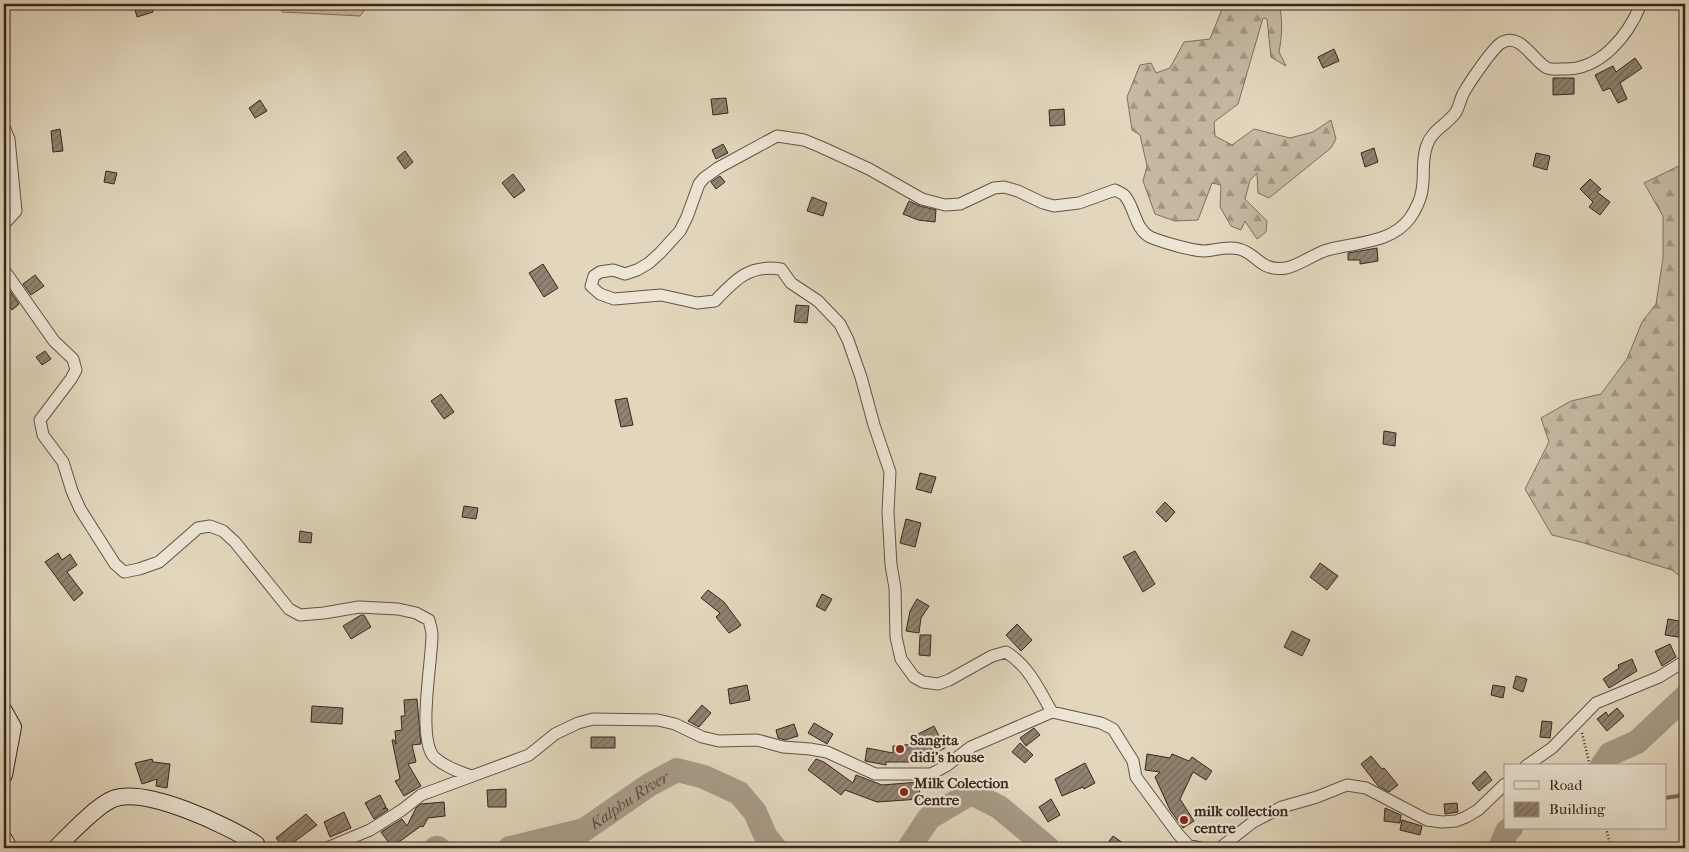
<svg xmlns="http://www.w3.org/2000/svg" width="1689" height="852" font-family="'IM FELL French Canon',serif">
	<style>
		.forest { fill: url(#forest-firs); stroke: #7e7060 }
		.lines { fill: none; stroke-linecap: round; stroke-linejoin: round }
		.stream { stroke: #7b6d5d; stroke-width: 4 }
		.river { stroke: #a89b87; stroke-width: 24 }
		.building { fill: url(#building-hatch); stroke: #38271e }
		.street-casing { stroke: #625346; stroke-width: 13 }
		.secondary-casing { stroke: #38271e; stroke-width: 18 }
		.path { stroke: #38271e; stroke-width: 2.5; stroke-dasharray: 1 2.5; stroke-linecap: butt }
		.street { stroke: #ece5d4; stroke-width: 11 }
		.secondary { stroke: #ece5d4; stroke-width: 16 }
		.poi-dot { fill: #8f2418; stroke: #ece5d4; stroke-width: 2 }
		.labels { text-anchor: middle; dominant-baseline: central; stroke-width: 4.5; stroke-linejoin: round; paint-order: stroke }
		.poi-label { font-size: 15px; font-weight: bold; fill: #38271e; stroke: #ece5d4; text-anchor: start }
		.water-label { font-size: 16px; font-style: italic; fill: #5a4a3e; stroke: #ece5d4 }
	</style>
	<defs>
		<pattern id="forest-firs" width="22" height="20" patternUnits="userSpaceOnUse" patternTransform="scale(1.25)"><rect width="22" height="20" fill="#c5b9a2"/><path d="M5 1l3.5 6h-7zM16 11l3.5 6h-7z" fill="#a19683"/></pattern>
		<pattern id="building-hatch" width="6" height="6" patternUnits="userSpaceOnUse" patternTransform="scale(1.25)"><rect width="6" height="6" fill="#908371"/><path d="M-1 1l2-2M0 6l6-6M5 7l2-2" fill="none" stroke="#776b5c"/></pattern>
	</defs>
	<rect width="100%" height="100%" fill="#e2d7bd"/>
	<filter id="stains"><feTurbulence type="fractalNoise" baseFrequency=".004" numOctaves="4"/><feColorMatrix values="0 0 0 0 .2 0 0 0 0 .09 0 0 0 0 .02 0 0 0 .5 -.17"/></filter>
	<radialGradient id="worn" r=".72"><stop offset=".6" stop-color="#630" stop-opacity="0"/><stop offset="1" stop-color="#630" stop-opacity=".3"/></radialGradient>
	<path class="forest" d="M282,4h87l-9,12 -78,-4z
		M1224,4h55c4,14 3,33 0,48l7,14 -15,-9 -4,-38 -4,-1 -25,86 -24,18 1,14 17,9 22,-16 36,9 23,-6 18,-12 5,19 -5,9 -62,50 -11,-5 -1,-20 -7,7 -5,19 22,22 -1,11 -9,7 -12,-18 -4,9 -10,-4 -11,-19 1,-22 -9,-2 -14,37 -23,1 -20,-7 -12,-33 4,-15 -7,-31 -8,-5 -5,-33 13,-32 11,-2 5,10 14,-5 14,-26 26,-3z
		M1685,163v417l-13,-10 -91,-28 -29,-7 -27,-46 24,-47 -8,-24 30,-17 30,-7 26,-35 15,-37 14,-18 7,-46v-42l-19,-33z"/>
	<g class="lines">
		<path class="stream" d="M1665,798l20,-3"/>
		<g class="river">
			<path d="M1602,766l8,-12 27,-12 48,-45"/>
			<path d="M436,848h2"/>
			<path id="s1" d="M510,848l74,-18 65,-45 28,-15 27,7 35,16 16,19 11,25 9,11"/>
			<path d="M909,848l20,-30 42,-25 28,14 49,41"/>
			<path d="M1500,848l7,-17 4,-3"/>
		</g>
	</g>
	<path class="building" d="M140,4h10l3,8 -16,5 -3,-11z
		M1334,49l5,12 -16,7 -5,-11z
		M1635,58l7,10 -22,15 7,16 -9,4 -8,-15 -7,3 -8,-16 18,-9 3,6z
		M1553,78h21v16l-21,1z
		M726,98l2,15 -15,2 -2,-16z
		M260,100l7,11 -12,7 -6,-10z
		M1064,109l1,16 -15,1 -1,-16z
		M60,129l3,22 -10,1 -2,-21z
		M723,144l5,9 -12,6 -4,-9z
		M1374,148l4,14 -13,5 -4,-14z
		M405,151l8,11 -8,7 -8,-11z
		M1536,153l14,3 -3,14 -14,-4z
		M106,171l11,2 -3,11 -10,-2z
		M513,174l12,16 -11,8 -12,-15z
		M720,176l5,6 -9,7 -5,-7z
		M1590,179l11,10 -4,3 13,10 -10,13 -11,-8 4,-5 -13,-13z
		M812,197l15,6 -4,13 -16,-5z
		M909,201l11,5 16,4 -1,12 -17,-2 -15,-6z
		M1377,248l1,13 -18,3v-4h-12v-7z
		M543,264l15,24 -14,9 -15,-24z
		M35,275l9,11 -13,9 -8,-11z
		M9,290l10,14 -7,6 -8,-12v-4z
		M796,305l13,1 -2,17 -13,-1z
		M45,351l6,8 -9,6 -6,-8z
		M441,394l13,18 -10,7 -13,-18z
		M627,398l6,27 -12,2 -6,-27z
		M1384,431l12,2 -1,13 -12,-2z
		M920,473l16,4 -5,16 -15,-4z
		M1165,502l10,10 -9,10 -10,-10z
		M464,506l14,2 -2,11 -14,-2z
		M906,519l15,4 -6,24 -15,-4z
		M300,531l12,2 -1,10 -12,-1z
		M1135,551l20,33 -12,8 -20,-35z
		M58,553l4,7 8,-6 7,11 -10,7 16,21 -9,8 -29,-39z
		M1320,563l18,13 -11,14 -17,-13z
		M708,590l16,12 17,23 -2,2 -10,6 -13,-16 4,-4 -19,-15z
		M822,594l10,5 -7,12 -9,-5z
		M917,599l12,7 -8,12 -2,15 -13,-2 4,-20z
		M361,615h3l7,12 -20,12 -8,-13z
		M1668,619l17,3v16l-20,-3z
		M1017,624l15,16 -11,11 -15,-16z
		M1292,631l18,9 -8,16 -18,-9z
		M920,635h11l-1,21 -11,-1z
		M1670,644l6,13 -14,9 -7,-15z
		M1632,659l5,12 -28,17 -6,-9 16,-11 -1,-3z
		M1516,676l11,3 -4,13 -10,-4z
		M747,685l3,15 -20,4 -2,-15z
		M1493,685l12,2 -2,11 -12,-3z
		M417,699l4,45 -9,1 4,17 -8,2 13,22 -17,10 -9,-15 5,-2 -8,-39h2l2,4 -1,-13 7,-1 -1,-14h4l-1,-16z
		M702,705l9,8 -12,14 -11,-6z
		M312,706l31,2 -1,16 -31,-2z
		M1617,708l7,8 -17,15 -10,-12 9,-7 2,4z
		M1542,721l10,1 -2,16 -10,-1z
		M814,723l19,11 -6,10 -19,-11z
		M794,724l4,12 -13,4 -7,-2 -2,-8z
		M934,726l11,22 -28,14h-31v3l-21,-4 2,-13 26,5v-7l23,-2 -4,-7z
		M1034,728l6,7 -14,11 -6,-8z
		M591,737h24v11h-24z
		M1020,743l13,12 -8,8 -13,-11z
		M1147,754l23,4 2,-4 17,7 3,-4 20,14 -6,9 -13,-8 -13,27 14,22 -11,7 -13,-18 -15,-33 5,-5 -15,-2z
		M1371,756l11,13 2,-1 14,17 -9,7 -11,-6 -17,-22z
		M152,759l1,3 17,2 -3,24 -11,-2 1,-7 -15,5 -7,-21z
		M816,759l8,3 29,21 3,-8 26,10 37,-3 1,17 -43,3 -32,-12 -4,5 -33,-25z
		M1085,763l10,20 -11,6 -1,-2 -21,9 -7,-17z
		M1485,771l7,9 -13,11 -7,-8z
		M506,789v18h-18l-1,-17z
		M380,795l6,12 -3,2 4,-1 1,2 -14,9 -9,-16z
		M1051,799l9,16 -12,7 -9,-15z
		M444,802l1,14 -17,2 -5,9 -2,-1 -29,21 -11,-15 21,-13 5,7 9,-18 5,-4z
		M1457,803l1,9 -13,2 -1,-10z
		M1385,808l16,7 -1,8 -16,-2z
		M344,812l7,16 -21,9 -6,-15z
		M306,814l11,11 -31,23h-2l-8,-10z
		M1402,820l20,6 -2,9 -20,-5z
		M1113,836l17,12h-26z"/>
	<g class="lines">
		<defs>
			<path id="street" d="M4,127l5,12 7,72 -12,13
				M4,270l50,71 19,18 3,11 -5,9 -31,41 3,15 20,27 9,29 8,18 35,55 9,8 15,-3 20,-7 39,-34 12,-2 13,5 12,11 54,67 11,6 24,-2 35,-6 39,2 18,4 13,7c1,5 3,10 3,15 0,26 -15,103 2,122 11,10 24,14 37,19
				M1052,712c-13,-22 -23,-46 -46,-60l-14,4 -43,24 -11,4 -15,-2 -9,-5 -13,-18 -5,-22 -1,-49 -4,-23 -3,-53 2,-40 -16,-47 -13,-48 -13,-37 -8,-16 -22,-23 -27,-18 -10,-14c-32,-5 -46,11 -66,32l-18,2 -36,-8 -47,4 -14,-5 -9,-8 3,-10 6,-4 13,-2 12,4 12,-4 12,-7 11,-10 20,-22 7,-14 12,-33 5,-6 14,-10 59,-32 27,4 17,7 48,22 53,30 23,6 15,-1 34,-16 10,-1 14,4 25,12 11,3 25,-3 36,-13c3,2 8,3 10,6 10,12 10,33 25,41 12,5 42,14 55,14 11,-1 22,-5 34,-2 18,4 21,23 47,19 12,-2 28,-14 41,-18 28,-8 64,-6 83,-32 5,-7 11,-19 12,-28 3,-15 -1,-30 5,-45 5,-15 20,-20 29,-33 3,-5 4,-12 7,-18 6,-11 29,-45 38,-51 19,-12 32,18 46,25 5,2 11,1 15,1 38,2 66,-33 79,-65
				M1526,766l26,-18 44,-45 63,-26 26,-16
				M327,848l43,-18 32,-20 19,-15 108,-40 26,-21 23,-11 15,-4 65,1 17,4 27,13 17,4 38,-1 26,7 27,2 17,3 48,22h56l15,-8 25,-19 81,-35 49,11 12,6 20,32 3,16 42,57 10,11 13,3
				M1220,848l33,-26 29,-15 35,-10 30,-12 19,3 61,32 15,2 14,-1 10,-4 12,-7 27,-26"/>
			<path id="secondary" d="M4,711l9,16 -9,48
				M4,839l5,9
				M56,848c13,-13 41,-43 57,-49 32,-13 116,27 143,45l-1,4"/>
		</defs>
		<use href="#street" class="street-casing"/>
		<use href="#secondary" class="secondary-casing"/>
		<path class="path" d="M1582,733l8,33
			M1606,828l5,20"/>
		<use href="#street" class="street"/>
		<use href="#secondary" class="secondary"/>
	</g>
	<g class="poi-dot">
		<circle cx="900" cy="749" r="5"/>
		<circle cx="904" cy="792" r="5"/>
		<circle cx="1184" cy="820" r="5"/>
	</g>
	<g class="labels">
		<g class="poi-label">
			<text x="910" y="740">Sangita<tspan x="910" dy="17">didi's house</tspan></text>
			<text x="914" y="783">Milk Colection<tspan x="914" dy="17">Centre</tspan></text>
			<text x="1194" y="811">milk collection<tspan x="1194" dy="17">centre</tspan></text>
		</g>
		<g class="water-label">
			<text stroke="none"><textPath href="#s1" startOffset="130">Kalphu River</textPath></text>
		</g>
	</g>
	<rect width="1689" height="852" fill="none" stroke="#e2d7bd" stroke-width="20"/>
	<rect x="5" y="5" width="1679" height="842" fill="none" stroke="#38271e" stroke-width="2.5"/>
	<rect x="10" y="10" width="1669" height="832" fill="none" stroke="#38271e"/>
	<rect x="1504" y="764" width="162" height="65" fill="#ece5d4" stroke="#a4998b"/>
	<rect x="1514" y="781" width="25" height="8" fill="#ece5d4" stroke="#a4998b"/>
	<text x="1549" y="790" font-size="15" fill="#38271e">Road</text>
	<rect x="1514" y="802" width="25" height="15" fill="url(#building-hatch)" stroke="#a4998b"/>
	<text x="1549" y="814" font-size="15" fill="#38271e">Building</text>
	<rect width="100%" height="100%" filter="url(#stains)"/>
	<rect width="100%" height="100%" fill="url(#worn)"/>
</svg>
